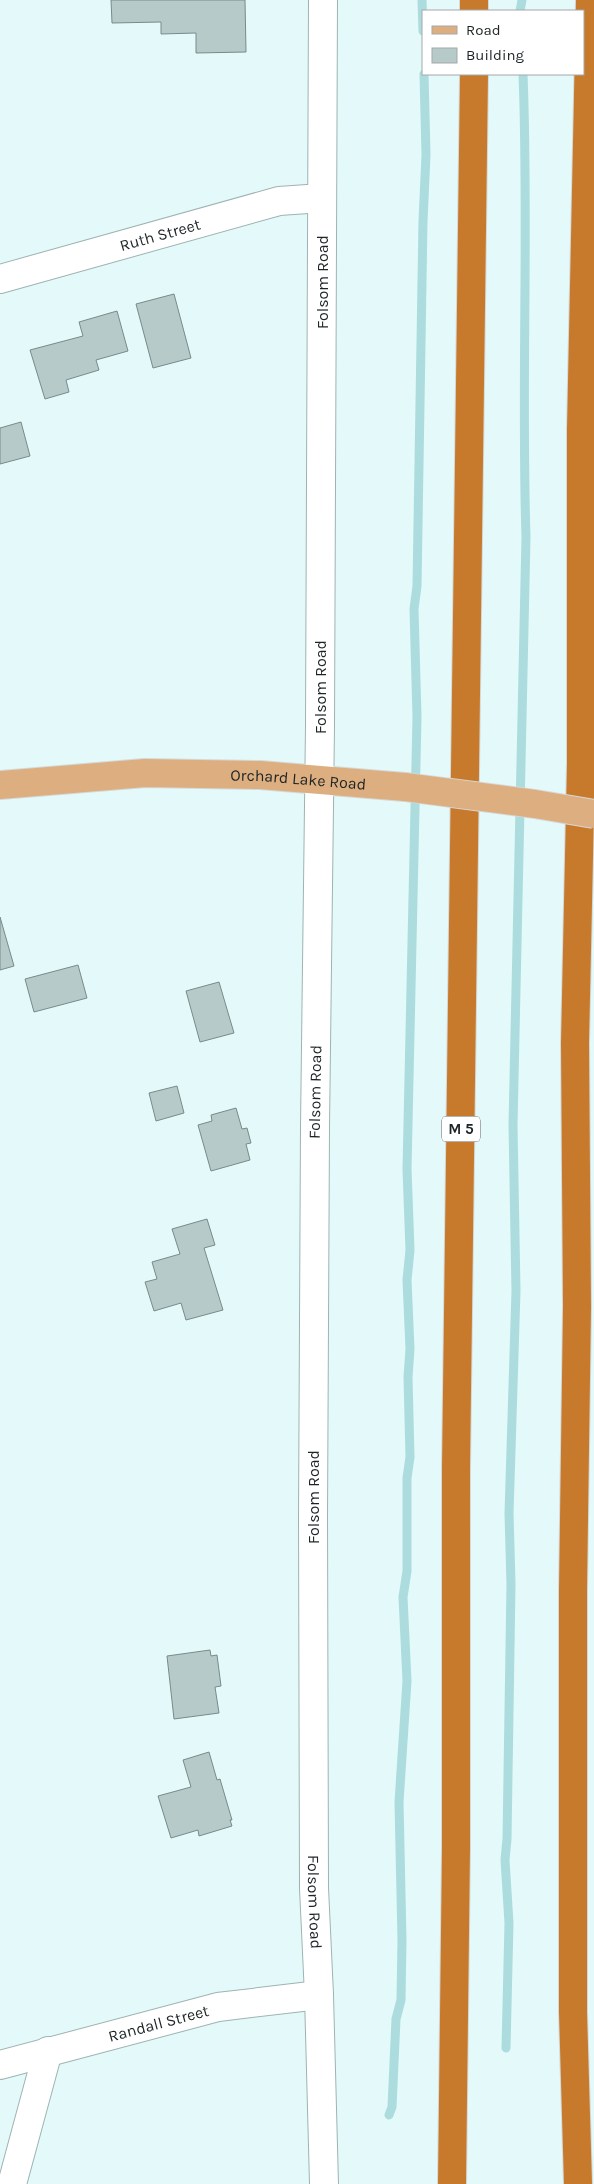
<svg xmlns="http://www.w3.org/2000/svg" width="594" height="2184" font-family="Karla,sans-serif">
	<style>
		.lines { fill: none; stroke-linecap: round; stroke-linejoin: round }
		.stream { stroke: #acdcdd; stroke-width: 9 }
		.building { fill: #b6caca; stroke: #788b8b }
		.minor-casing { stroke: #9fb3b3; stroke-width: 30 }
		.major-casing { stroke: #d6d8d8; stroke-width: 30 }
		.highway-casing { stroke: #d6d8d8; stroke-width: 30 }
		.minor { stroke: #fff; stroke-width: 28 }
		.major { stroke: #ddaf80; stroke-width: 28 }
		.highway { stroke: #c77a2b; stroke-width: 28 }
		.major-bridge-casing { stroke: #d6d8d8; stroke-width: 30; stroke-linecap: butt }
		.major-bridge { stroke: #ddaf80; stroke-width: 28 }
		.labels { text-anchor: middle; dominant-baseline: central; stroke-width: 4; stroke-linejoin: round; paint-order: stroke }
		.shield { fill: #fff; stroke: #616666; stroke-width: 1 }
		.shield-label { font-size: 15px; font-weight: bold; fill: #1d2425 }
		.street-label { font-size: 16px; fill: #1d2425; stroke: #fff }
	</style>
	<rect width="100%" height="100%" fill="#e4f9f9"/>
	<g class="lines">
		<path class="stream" d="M422,0l1,31
			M520,11l2,-11
			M506,2048l3,-125 -4,-63 2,-21 4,-255 -2,-71 7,-222 -3,-166 13,-588c-5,-155 3,-309 -3,-463
			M389,2115l3,-8 4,-88 5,-19 1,-60 -3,-138 8,-121 -4,-84 4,-26v-93l3,-21 -2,-80 2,-28 -3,-69 3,-30 -3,-81 10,-452 -3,-108 3,-23 6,-365 3,-66 -2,-81"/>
	</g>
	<path class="building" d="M111,0h134l1,52 -50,1v-20l-35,1v-12l-49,1z
		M174,294l17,64 -38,10 -17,-64z
		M117,311l11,40 -32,9 3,10 -33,10 3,12 -24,7 -15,-49 53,-14 -4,-14z
		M21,422l9,34 -30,8v-36z
		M0,917l14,49 -14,4z
		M78,965l9,33 -53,14 -9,-33z
		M219,982l15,51 -34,9 -14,-51z
		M177,1086l7,27 -28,8 -7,-28z
		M236,1108l6,21 5,-1 4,15 -5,1 4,16 -39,11 -13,-46 14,-4 -1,-6z
		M207,1219l8,26 -11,3 19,62 -37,10 -5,-17 -27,8 -9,-29 12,-3 -5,-17 28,-8 -8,-25z
		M210,1650l1,6 6,-1 4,31 -6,1 4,26 -45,6 -7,-63z
		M209,1752l8,28 3,-1 12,41h-2l2,6 -33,10 -1,-6 -27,8 -13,-42 33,-9 -8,-27z"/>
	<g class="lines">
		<defs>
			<g id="minor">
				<path id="s1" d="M323,0l-3,726 -5,401 -2,391 1,370 5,107 5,189"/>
				<path id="s2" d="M0,279l279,-78 43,-3"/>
				<path id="s3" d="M0,2065l218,-58 101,-12"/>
				<path d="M12,2184l36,-133"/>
			</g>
			<g id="major">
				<path id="s4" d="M0,785l145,-12 115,2 145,12"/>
			</g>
			<path id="highway" d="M474,11v-11
				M452,2184l4,-336v-380l18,-1394
				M578,2184l-5,-172v-421l4,-284 -2,-264 6,-280v-334l9,-429"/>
		</defs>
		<use href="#minor" class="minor-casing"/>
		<use href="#major" class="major-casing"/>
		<use href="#highway" class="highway-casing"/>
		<use href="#minor" class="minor"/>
		<use href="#major" class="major"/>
		<use href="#highway" class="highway"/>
		<defs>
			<path id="major-bridge" d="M405,787l130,17 59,10"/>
		</defs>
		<use href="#major-bridge" class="major-bridge-casing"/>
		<use href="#major-bridge" class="major-bridge"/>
	</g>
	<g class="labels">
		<rect class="shield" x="442" y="1116.5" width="38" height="25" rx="4"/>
		<g class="shield-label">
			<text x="461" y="1129">M 5</text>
		</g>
		<g class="street-label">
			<text stroke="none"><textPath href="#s2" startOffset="166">Ruth Street</textPath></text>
			<text transform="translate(322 282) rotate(-90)">Folsom Road</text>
			<text transform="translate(320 687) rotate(-90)">Folsom Road</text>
			<text stroke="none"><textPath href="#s4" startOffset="299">Orchard Lake Road</textPath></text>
			<text transform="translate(315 1092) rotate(-89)">Folsom Road</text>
			<text transform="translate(313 1497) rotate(-90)">Folsom Road</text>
			<text stroke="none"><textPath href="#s1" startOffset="1902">Folsom Road</textPath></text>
			<text stroke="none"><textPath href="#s3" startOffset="164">Randall Street</textPath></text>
		</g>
	</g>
	<rect x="422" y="10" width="162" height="65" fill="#ffffff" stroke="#a5a7a8"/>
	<rect x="432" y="26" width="25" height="8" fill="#ddaf80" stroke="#a5a7a8"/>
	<text x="466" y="35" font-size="15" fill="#1d2425">Road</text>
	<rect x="432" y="48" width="25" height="15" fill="#b6caca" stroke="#a5a7a8"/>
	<text x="466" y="60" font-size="15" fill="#1d2425">Building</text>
</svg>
